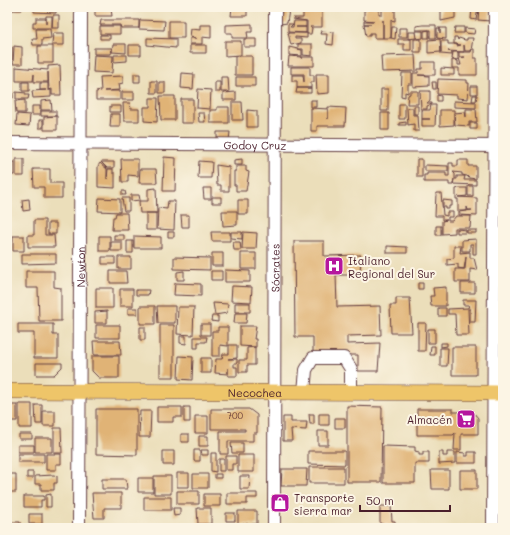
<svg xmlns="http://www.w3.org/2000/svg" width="510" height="535" font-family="Mali,sans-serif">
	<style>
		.building { fill: #e0b376 }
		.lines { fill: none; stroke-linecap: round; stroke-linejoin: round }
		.minor-casing { stroke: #623c40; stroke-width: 14 }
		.major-casing { stroke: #623c40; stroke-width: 16 }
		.minor { stroke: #fff; stroke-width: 12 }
		.major { stroke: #eec569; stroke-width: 15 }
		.labels { text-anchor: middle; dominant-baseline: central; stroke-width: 4; stroke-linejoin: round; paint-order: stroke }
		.number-label { font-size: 9px; fill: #70443e }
		.street-label { font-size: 11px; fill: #4a1f2b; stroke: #fcf5e5 }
		.poi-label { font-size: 11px; fill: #4a1f2b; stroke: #fcf5e5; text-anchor: start }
	</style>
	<rect width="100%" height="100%" fill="#fcf5e5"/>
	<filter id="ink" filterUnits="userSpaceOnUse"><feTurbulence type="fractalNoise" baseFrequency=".025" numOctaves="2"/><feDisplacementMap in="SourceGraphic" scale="8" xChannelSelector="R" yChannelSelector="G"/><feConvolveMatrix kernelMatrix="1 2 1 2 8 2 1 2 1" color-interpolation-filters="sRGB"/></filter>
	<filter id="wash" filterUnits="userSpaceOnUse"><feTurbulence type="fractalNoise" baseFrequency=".012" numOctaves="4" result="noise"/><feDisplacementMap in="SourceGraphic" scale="16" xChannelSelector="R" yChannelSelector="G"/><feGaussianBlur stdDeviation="0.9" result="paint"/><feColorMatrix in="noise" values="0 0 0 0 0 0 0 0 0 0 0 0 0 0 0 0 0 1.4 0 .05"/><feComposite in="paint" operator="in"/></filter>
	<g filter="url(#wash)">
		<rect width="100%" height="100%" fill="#ebdeba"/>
		<g id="blocks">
			<path class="building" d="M12,7h10v3h-10z
				M34,7h22v6l-22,-1z
				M95,7h27l-1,3 -10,-1 1,7h-17z
				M124,7h12v3h-12z
				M232,7h19v1l-4,1v7h-16z
				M282,7h6l1,3 -2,13 -6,1z
				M294,7h28v20h-12l2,1 -1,6h-4v-13l-14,-2v-1h10v-9h-9z
				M366,7h13v8h3v-8h13v14l-4,-1v18h-8v-18v18h-9v-5h-4v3h-4l-2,-12h7h-7v-3h10l-10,-1v-10h2z
				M445,7h10v11l-14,3v-13z
				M472,7h6l-2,13 -5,-1z
				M479,7l11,1v13l-12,-1z
				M53,15h6v13h-7z
				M46,16h6v12h-19v-6h3v-4h10v6z
				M101,20h38v8h-18l-1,-3h-20z
				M140,20l25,1 -1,9 -25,-1z
				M169,21h15v17h-15z
				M294,21h12v6h-10h10v6l-18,-1v-8h5l-3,3h3z
				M252,24v8h-5l1,6h-16v-5h-6v-8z
				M200,25h11v13l-9,-1v7h-12v-6h6l-6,-1 1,-8 9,1z
				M423,25h13v13h-6v-8h-14v-4z
				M100,26h20v8h-20z
				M392,27h4l-1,12 -4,-1z
				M455,27h9v6h-10z
				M399,28h8v9h-8z
				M437,28h3v5v-5h6v11l-9,-1z
				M465,28l10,1 -1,5 -9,-1z
				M36,29h14l1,9 -9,1v6h-9l-1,-6h5z
				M429,30v8h-5v-7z
				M321,31l13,1 -1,13 -7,-1 1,-10h-7z
				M416,31h7v7l-6,1z
				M408,32h7l1,6 -8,1z
				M53,33h11v12h-12z
				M288,33h19v5l-12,-1v2h6v4l-10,2z
				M100,35h10v4h-10z
				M454,37h3l1,3 1,-2 6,2h2v-2h6l-2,13h-6l-1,-6v7l-16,-1 4,1v3l-11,-1v-13h7v3h9v2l4,-1 -7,-1z
				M147,38l29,1v9l-29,-3z
				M244,39h12v8h-12z
				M398,39h13v11h-7v-6h-6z
				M414,39h7v13h-7z
				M440,39l1,13 -13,1v-13z
				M225,41h16v14l-16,1z
				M113,44h13v9l-14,-1z
				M298,44h14v12l-9,-1v-6h-5z
				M129,45h12v10h-12z
				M190,45h16v8h-16z
				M14,46l8,1v17h-9z
				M38,46h15v17h-15z
				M7,47h5v13h-5z
				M289,47l13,3v6l-13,-1z
				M94,48h18l-1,6h-17z
				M472,49h2v9h3v17h-18v-7h-7v-8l6,1v4h3l-2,-7 6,-1h-6v-5h12z
				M453,52h5v8l-6,-1z
				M94,55l19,1 -1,17 -19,-1z
				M114,55h13v6l-13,1z
				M415,55l1,16 -34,1 -1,-16z
				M235,56h17v19h-17z
				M289,56l13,1v2v-2h12v9h-26z
				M422,62h13v13h-17l11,1v10l-16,1v-14h5v-4h4z
				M11,63l2,35h-5l-1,-34z
				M60,65l1,30h-9v-6l-3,1 -1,-18v10h-14v-8l-1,7h-17v-14l32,3v-4z
				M291,67h19v8h4v7h-3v6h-14v-7h-5v-6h11l1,7v-8h-13z
				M441,68l13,1v6h-13z
				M182,73l12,1 -1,15 -12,-1z
				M402,73h10v11h-4v9l-3,-1v5l-4,-1z
				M134,74h6v8h-6z
				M316,74h13v19l-12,1z
				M123,76v7l-4,1 1,6 -16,1h16v9h-24v-8l5,-1 -1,-14z
				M221,77h7l1,15h-8z
				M236,77h19v9h-19z
				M438,79l29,1v3h2l-1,16 -11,-1v-3l-20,-1z
				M151,81h6v12h-6z
				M22,82h7v9h-7z
				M159,82h6v11h-6z
				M215,82h5v10h-5z
				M432,82h4v7h-3z
				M40,83h8v7h3v7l-18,1 -1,-7 14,-1h-6z
				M471,86h6v8h-6z
				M297,88h14v5h-15z
				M198,89l13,1 -1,19 -13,-1z
				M381,89h7v22h-7z
				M410,91h8v13h-11l1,-9 2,-1z
				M420,91h10v10l-3,2h5v1l-5,2v3h-6z
				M16,92l10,1v2h3l-1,4h-12z
				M122,92h12v8h-12z
				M236,92v8h-13v-7z
				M437,95l4,1v5h-4z
				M473,95h4l-1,6h-4z
				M160,96h15v24h-14z
				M150,98h8l-1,24 -13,-1v-14h6z
				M181,99h12v24h-12z
				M25,100v13h-9l-1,-12z
				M51,100l1,10h-11v-9z
				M311,100h5v7h-5z
				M454,101l22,1v6l-22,-1z
				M232,102h10l1,18h-11z
				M123,103h7l1,6h8v12h-15z
				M399,104h6v15h-6z
				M431,105h5l-1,21h-13v-7h8h-8v-9h8z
				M32,106h8v9h-8z
				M110,106h11v6h-11z
				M414,106h4v8h-4z
				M217,107h12v16h-19v-13h7z
				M328,107l18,1 -1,18h-28v5h-6v-23l17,1v10z
				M407,108h6v7h5l1,16h-5v-7l-6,1z
				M7,109h2l-1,11h-1z
				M466,109h10l1,13h-8v4l-14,-1 -1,-12 11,-1 1,5z
				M247,110l10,1v16h-10z
				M440,110h14v15l-14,1z
				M41,111h15v5h-15z
				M198,113h6l1,9h-6z
				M381,113h8v17h-8z
				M17,114l13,1 -1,11 -13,-1z
				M111,114h9v13h-10z
				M57,116v14h-13v-13z
				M39,120h4v8h-4z
				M406,122v3h-7v-2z
				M470,123h7v6h-7z
				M217,132h13l-1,8 -12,-1z
				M164,157l12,1 -1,33h-12z
				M16,159h8v17h-8z
				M121,159h17v17l-10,-1v7h-6z
				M242,159v6h-8v-5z
				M417,159h5v18h-5z
				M458,160h10v6h8v13l-7,-1 -2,-2 -5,-1v-2l-9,-1 2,2v5h2v-3h8l-1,4h12v5l-23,-1 1,-5 -1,6h-4v-3h-25v-7h3v-2h19v3h3v-13h4v3h5z
				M199,161l13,1 -1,16h-13z
				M7,162h7v13h-7z
				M101,162h13v6h-7z
				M100,163l7,6v10l1,-10h5v4h2v15l-17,-1v-21z
				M216,165l13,2v24h-8v-6h-4z
				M425,165l23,1v5h-23z
				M236,166h10v5l3,1 -3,19h-10v-6h-2v-14h2z
				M33,169h17v14h12v15h-18v-11h-10z
				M140,169h16l1,14h-18z
				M468,186h5v10h-5z
				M156,188l1,25h-17l-1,-12h9v-12z
				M203,188h8v11h-7z
				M459,188h8v8l-9,1 19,1v18l-18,-1v-3l13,-2h-4l-1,-3v4h-9v-12h-2v-10z
				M122,191h3l1,4h-4z
				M436,193h5l2,22 4,1v-4h6v5h-5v4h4l4,-5h15l-1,12h-15v5l-13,1v-13l5,-1h-5v-4h-7z
				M131,195h8l1,5 -9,1z
				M212,197h9v6h-9z
				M99,198l21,1v13l-22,-1z
				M122,198h7v13h-5z
				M29,199l1,11 -7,1 -1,-11z
				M238,200h10v14h-10z
				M443,200l9,1v5h-3v3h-3v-2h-3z
				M168,201h7l-1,29 -17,-1 1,-21 9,1z
				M222,211h15v14l-14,1z
				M116,213h11l1,17h-16l1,-13h2z
				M146,213h10v17h-10z
				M181,215h8v12h-7z
				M34,220h11v15h9l1,12h-27v-12h6z
				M48,223h8v11h-8z
				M436,226h5v9h-5z
				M457,229l9,1v3h-9z
				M467,230h9v3h-9z
				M168,232h6v5h-6z
				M211,232h19v9h-18z
				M231,232h11v7l-11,-1z
				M243,232l14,1 -1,16h-14z
				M114,235h10v5h-10z
				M13,236h11v15h-11z
				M99,236h11v15h-11z
				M134,236l27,1v11h-27z
				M476,239v15h-3v-10h-3v7h-8v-11z
				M127,241h6v12h-6z
				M294,241h30v15l37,-1 -1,20h-24l1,32 43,-1 1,29 -34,1v8l33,-1 -2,28h-20v-16h-45v-18h-18z
				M111,242h11v9h-11z
				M233,242h7l1,8h-7z
				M387,246l20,1v6h-20z
				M454,246h7l-1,7 10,-1v6h4l3,12 -7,-1v13h-15v-13h10l1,-12 -2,12 -6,-1v-4l-11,1v-6l7,-1z
				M212,253h11v13h-11z
				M241,253h15v16h-15z
				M22,254h34v9l-34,1z
				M102,257h13v7h-13z
				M118,257h13v12h-13z
				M174,257l36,1v12l-36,-1z
				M225,270l25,1v11h-25z
				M26,271h28v16l7,1v33h-22l-1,-33h-12z
				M110,271h16l1,12h-17z
				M184,271v9h-7v-8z
				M211,271h11v9h-11z
				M175,283l26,1v12l-27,-1z
				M418,283h5v6h-5z
				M461,283h14v10h-14z
				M232,286l20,1 -1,15 -20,-1z
				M446,287v19h-15l-1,-10h4l-1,-8z
				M96,288h17v20h-17z
				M120,289h13v17h-13z
				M136,290h13l-1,5h-12z
				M396,298h14l2,35h-21l-1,-28h6z
				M463,300h13l-1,22h-5v-13h-2l1,26h-13l-1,-21h-7v-5l20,-1 1,-3h-6z
				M213,303l15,1 -1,9 -12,2z
				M235,303h15v9h-15z
				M140,306h15v18h-15z
				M157,306h18v17h-17z
				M178,307h16l-1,28 -16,-1z
				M128,308h9v6h-9z
				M438,308h8v8h-8z
				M107,311v12h-12v-11z
				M235,313h12l-1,10h-12z
				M212,316h6v6l-7,-1z
				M418,323h8l-1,28h-7z
				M18,324h35v11h5v23h-24v-25h-16z
				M201,324h9v11h-9z
				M96,325h24v13h-24z
				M160,325h14v52h-14z
				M240,326h16l-2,13h2v8l-16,-1z
				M140,327h5v13h-5z
				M218,327h10v19l-8,-1v11h-8v-25h6z
				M428,329h7v14h-7z
				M180,336h6v8l-6,-1z
				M194,337h13l-1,5h-8v6h-4z
				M93,341h27l1,14h-27z
				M441,343h6v3l-6,1z
				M229,345h8v13l-9,1h9v4h-3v4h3v9h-9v-8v6l-13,-1 1,-14h6l1,-5h6z
				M431,346h4v9h-5z
				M255,347v18h-8v7h-8v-12h8v-12z
				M452,347h24v28h-24z
				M440,348h8l-1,18h-7z
				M92,356h27v22h-20l-7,-7z
				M179,356l14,1 -1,23 -14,-1z
				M201,358h10v15h-10z
				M36,363h26v4l-8,8h-18z
				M19,404h13v24h-13z
				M7,405h10v16h-10z
				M35,405h7v19h-6z
				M347,406l35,1 -1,75h-34z
				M157,407h25v10h-9v5h-16z
				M184,407h6v15h-6z
				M96,409h41v46l-41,-1z
				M211,409h38l8,6v18h-4v8h-25v13h-8v-23h25v-2h-34z
				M417,409h36v3h20l5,6v16h-17v16h-7l1,-17 -2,2h-36z
				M43,411h12v15h-12z
				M140,411h11l-1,26h-11z
				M309,414h5v10h-4z
				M319,414h10v11h-10z
				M195,416h13v17h-13z
				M283,417h8v5h16l-1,8 -15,-1 1,12h-9z
				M335,418h10v10h-10z
				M54,428h7l1,25h-8z
				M318,431h10v14h-10z
				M19,434h13v5h-13z
				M181,434h8v8h-8z
				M199,436h9v10h-9z
				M35,438h17v14h-17z
				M231,443h12v10h-11z
				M18,445h16v7h-16z
				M383,446l32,1v4l4,1v3h4v-3h6v11h-14v20h-32z
				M194,450h6v11h-6z
				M201,450h7v5h-6z
				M163,451h11v14h-11z
				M308,451h37v14l-37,-1z
				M439,452h4v4h4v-4h8v11l-16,1z
				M457,452l8,1v3h3v-4h8v11h-19z
				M211,453h5v19l-5,-1z
				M18,454h26v8h-26z
				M46,454h15v10h-5v6h-10z
				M238,455h16v17h-16z
				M226,456h10v8h-4v6h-6z
				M219,459h5v12h-5z
				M309,467h35v16h-35z
				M282,469h25l-1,17h-25z
				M431,470h18v19h-17z
				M460,470h17v19h-17z
				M27,472h6v6h-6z
				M177,473h12v14h-12z
				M7,474h9v18h-9z
				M193,474h15v14h-15z
				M215,474h6v4h-6z
				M54,475l3,1v7h-3v7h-13v-6h-6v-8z
				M154,476h17v18h-17z
				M240,476h10l-1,13h-9z
				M138,478h15v14h-15z
				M102,479h24l1,10h-25z
				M177,491h22v13h-22z
				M92,493h29v15h-17v10h-10z
				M227,493h30v5h-10v6h-20z
				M51,494v13h-5v-12z
				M204,494h16v12h-16z
				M24,496h20v4h-3v7h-17z
				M144,497h27v13h-27z
				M380,506h11l1,15h3v7h-8v-4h-7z
				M173,508h7v7l-6,1z
				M197,508h14v16h-13z
				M238,511h19v13h-19z
				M226,513h9v8h-9z
				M29,514h13v10h-13z
				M11,522h9v6h-9z
				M240,526h14v2h-14z"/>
		</g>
	</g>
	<g filter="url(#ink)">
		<use href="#blocks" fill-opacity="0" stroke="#623c40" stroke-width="1"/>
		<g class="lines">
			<defs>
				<g id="minor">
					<path id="s1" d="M7,143l496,3"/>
					<path d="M304,392l2,-22 7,-12h31l7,11v23"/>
					<path id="s2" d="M79,528l2,-521"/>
					<path id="s3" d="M274,528l1,-521"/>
					<path d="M493,528l2,-521"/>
				</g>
				<g id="major">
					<path id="s4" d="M7,391l496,2"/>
				</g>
			</defs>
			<use href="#minor" class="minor-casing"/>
			<use href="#major" class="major-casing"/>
			<use href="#minor" class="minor"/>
			<use href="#major" class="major"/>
		</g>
	</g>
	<defs>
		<symbol id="hospital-square" viewBox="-11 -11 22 22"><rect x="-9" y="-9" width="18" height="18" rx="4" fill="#b5179e" stroke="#fcf5e5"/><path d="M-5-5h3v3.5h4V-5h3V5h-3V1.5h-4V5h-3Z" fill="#fff"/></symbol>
		<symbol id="supermarket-square" viewBox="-11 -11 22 22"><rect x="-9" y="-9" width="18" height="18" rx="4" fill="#b5179e" stroke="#fcf5e5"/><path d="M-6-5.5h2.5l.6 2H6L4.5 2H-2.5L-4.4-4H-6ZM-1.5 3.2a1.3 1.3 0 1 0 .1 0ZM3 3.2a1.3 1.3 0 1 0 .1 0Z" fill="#fff"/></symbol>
		<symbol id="shop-square" viewBox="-11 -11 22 22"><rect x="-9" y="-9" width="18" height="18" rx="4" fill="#b5179e" stroke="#fcf5e5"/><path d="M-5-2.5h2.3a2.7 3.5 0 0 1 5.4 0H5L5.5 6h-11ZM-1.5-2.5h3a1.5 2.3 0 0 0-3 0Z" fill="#fff"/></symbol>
	</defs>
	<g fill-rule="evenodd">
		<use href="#hospital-square" x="323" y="255" width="22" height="22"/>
		<use href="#supermarket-square" x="455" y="408" width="22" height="22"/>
		<use href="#shop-square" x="269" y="492" width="22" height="22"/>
	</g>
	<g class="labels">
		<g class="number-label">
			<text x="235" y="415">700</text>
		</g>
		<g class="street-label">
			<text stroke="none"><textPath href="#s1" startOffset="248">Godoy Cruz</textPath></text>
			<text stroke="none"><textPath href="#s2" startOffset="261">Newton</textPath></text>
			<text stroke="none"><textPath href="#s3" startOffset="260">Sócrates</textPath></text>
			<text stroke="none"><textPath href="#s4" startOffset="248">Necochea</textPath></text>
		</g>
		<g class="poi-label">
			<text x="348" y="260">Italiano<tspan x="348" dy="13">Regional del Sur</tspan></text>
			<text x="452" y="419" text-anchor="end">Almacén</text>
			<text x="294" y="497">Transporte<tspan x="294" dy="13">sierra mar</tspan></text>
		</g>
	</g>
	<rect width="510" height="535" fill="none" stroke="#fcf5e5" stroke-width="24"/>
	<path d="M360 505v6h90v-6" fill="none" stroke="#4a1f2b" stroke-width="2"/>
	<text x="366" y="505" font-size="12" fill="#4a1f2b" stroke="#fcf5e5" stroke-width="3" paint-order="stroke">50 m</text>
</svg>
